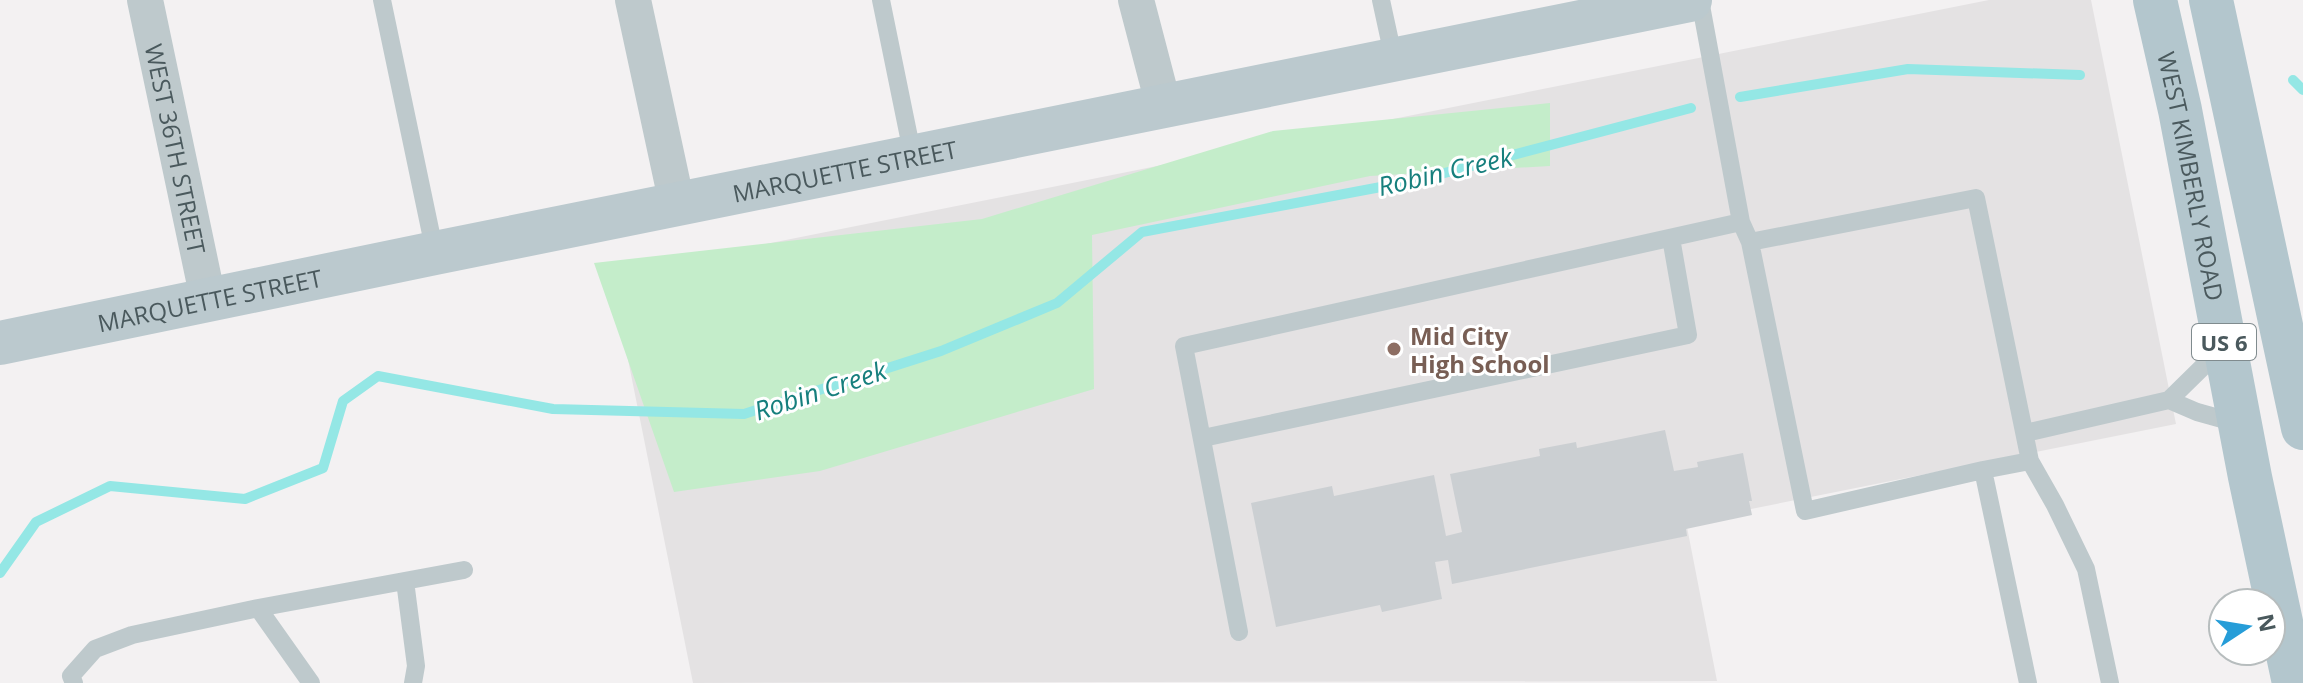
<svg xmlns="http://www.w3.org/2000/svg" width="2303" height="683" font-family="'Open Sans',sans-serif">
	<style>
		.education { fill: #e4e2e3 }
		.green { fill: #c4edca }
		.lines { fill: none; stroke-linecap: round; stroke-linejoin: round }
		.stream { stroke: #94e7e5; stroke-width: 10 }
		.building { fill: #cbcfd2 }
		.service { stroke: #bec9cc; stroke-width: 18 }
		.minor { stroke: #bec9cc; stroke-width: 36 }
		.secondary { stroke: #bbc9ce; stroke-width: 44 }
		.primary { stroke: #b3c6cd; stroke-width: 44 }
		.education-dot { fill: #8d6e63; stroke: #fff; stroke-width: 3 }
		.labels { text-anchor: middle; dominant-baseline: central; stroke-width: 6; stroke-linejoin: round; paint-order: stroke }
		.shield { fill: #fff; stroke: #808b8e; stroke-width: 2 }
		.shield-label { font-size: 22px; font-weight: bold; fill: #4a595d }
		.street-label { font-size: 24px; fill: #4a595d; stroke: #fff }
		.education-label { font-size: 24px; font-weight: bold; fill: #785e54; stroke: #fff; text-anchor: start }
		.water-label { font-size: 26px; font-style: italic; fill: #167f7d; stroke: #fff }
	</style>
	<rect width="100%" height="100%" fill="#f3f1f2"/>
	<path class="education" d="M1989,0h102l85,424 -490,98 31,159 -1024,2 -82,-408z"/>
	<path class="green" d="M1550,103v63l-180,10 -278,59 2,154 -274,82 -146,21 -80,-229 388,-44 291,-88z"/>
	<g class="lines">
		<path class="stream" d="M2293,80l10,10
			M1740,97l168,-28 172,6
			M0,573l36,-51 74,-36 135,13 78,-31 20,-67 35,-25 175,33 191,5 197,-63 116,-48 85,-71 276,-52 273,-72"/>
	</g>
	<path class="building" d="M1665,430l9,41 24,-4 -1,-5 46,-9 9,48h-3l3,14 -66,14 1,7 -235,48 -4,-24 -13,2 7,37 -60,13 -2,-7 -104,22 -25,-124 81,-17 2,10 100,-21 12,61 16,-4 -12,-58 90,-18 -1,-7 37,-7 1,6z"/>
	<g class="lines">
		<path class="service" d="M382,0l53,253
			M881,0l32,157
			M1381,0l13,60
			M1700,0l41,222 9,20 226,-44 54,263 -47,9 45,213
			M1750,242l55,269 178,-41
			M2223,347l-54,53 28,12 43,12
			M2025,433l144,-33
			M1203,438l485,-103 -17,-97
			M2030,461l25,44 31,64 24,114
			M405,581l11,85 -3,17
			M258,608l53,75
			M1239,632l-55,-286 557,-124
			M74,683l-3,-7 24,-27 37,-14 126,-27 206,-38"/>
		<g class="minor">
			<path id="s1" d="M145,0l63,299"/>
			<path d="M633,0l44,204"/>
			<path d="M1136,0l28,107"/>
		</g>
		<path class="secondary" id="s2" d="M0,343l435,-90 1255,-253"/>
		<g class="primary">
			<path id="s3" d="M2155,0l25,110 70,367 44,206"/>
			<path d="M2211,0l92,428"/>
		</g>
	</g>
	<circle class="education-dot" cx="1394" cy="349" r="8"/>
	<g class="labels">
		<rect class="shield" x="2192" y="324" width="64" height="36" rx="6"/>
		<g class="shield-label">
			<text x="2224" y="342">US 6</text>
		</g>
		<g class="street-label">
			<text stroke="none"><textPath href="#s1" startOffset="152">WEST 36TH STREET</textPath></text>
			<text stroke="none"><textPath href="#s2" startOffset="862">MARQUETTE STREET</textPath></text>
			<text stroke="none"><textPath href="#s3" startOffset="180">WEST KIMBERLY ROAD</textPath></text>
			<text stroke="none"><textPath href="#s2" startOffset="214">MARQUETTE STREET</textPath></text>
		</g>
		<g class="education-label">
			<text x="1410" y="335">Mid City<tspan x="1410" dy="28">High School</tspan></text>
		</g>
		<g class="water-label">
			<text transform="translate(1445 171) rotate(-13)">Robin Creek</text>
			<text transform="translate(820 390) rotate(-18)">Robin Creek</text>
		</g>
	</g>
	<g transform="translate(2247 627) rotate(78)"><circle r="38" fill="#ffffff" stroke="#b7bdbe" stroke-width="2"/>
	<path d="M0-6L14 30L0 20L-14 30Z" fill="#269dd8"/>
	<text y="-12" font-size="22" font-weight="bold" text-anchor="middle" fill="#4a595d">N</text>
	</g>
</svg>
